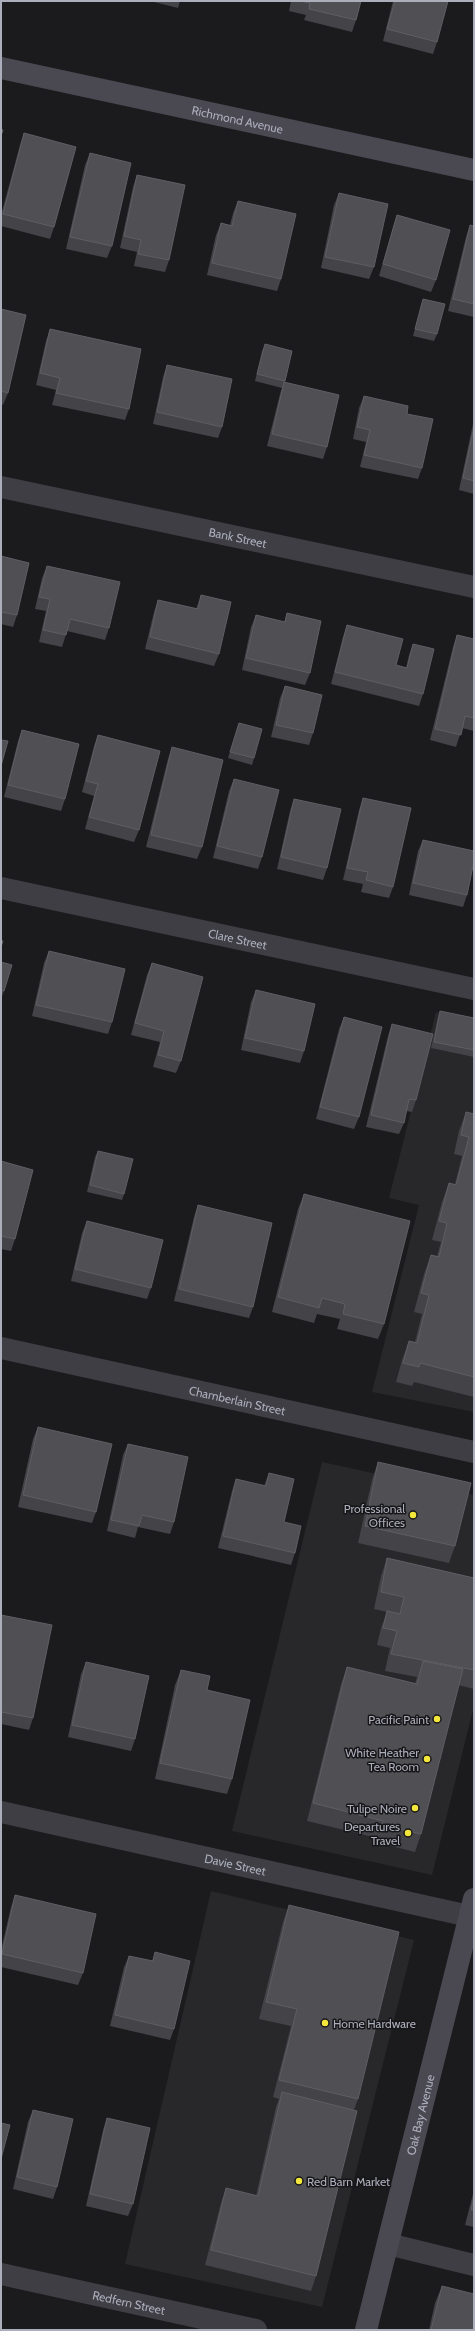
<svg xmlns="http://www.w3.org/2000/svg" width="475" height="2331" font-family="Cabin,sans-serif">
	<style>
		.built { fill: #28272a }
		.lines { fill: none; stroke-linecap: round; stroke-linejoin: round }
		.street { stroke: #3e3e44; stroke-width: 22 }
		.secondary { stroke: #4a4952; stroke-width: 22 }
		.wall { fill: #444348 }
		.building { fill: #4f4f54; stroke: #5e5e64 }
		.poi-dot { fill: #f4e73b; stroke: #161618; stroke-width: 1.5 }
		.labels { text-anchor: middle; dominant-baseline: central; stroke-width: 3; stroke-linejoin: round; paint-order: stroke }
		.street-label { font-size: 12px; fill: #adaebc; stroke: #161618 }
		.poi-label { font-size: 12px; fill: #adaebc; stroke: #161618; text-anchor: end }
	</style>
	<rect width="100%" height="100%" fill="#1b1b1d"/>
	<path class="built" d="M436,1012l38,8v392l-102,-20 47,-187 -30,-7z
		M322,1462l152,33v211l-42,169 -200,-44z
		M211,1891l203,49 -92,367 -197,-43z"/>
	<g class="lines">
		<g class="street">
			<path id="s1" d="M1,487l473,100"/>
			<path id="s2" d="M1,888l473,101"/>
			<path id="s3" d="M1,1348l473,104"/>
			<path id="s4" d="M1,1812l468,104"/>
			<path d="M388,2244l86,21"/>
			<path id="s5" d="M1,2274l255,56"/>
		</g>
		<g class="secondary">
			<path id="s6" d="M1,68l473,102"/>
			<path id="s7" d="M366,2330l108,-431"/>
		</g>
	</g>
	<path class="wall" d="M150,1h30l-2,7z
		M291,1h70l-5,19 -4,12 -48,-12 2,-5 -17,-4z
		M393,1h55l-11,41 -4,12 -50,-13z
		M24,133l30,94 -4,12 -49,-13v-11l19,-70z
		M90,153l22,93 -5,12 -41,-9 19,-84z
		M137,175l32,85 -4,12 -31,-6 3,-14 -17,-4 13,-61z
		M339,193l35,74 -5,12 -48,-11 13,-63z
		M238,201l43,78 -4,12 -70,-16 9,-40 5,-12 9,2 3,-12z
		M397,215l39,65 -5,12 -52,-16 14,-49z
		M470,225l4,1v91l-26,-6 18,-74z
		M423,299l14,35 -3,7 -21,-5z
		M1,309l7,84 -5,12 -2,-1z
		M50,329l79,80 -4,11 -73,-15 4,-15 -20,-5 10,-44z
		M265,344l27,7 -7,31 42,65 -4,12 -56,-13 13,-52 2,-6 -27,-7 7,-30z
		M167,365l55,62 -4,11 -65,-14 10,-47z
		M364,396l58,72 -4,11 -58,-12 6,-25 -13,-3 6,-31z
		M474,419v75l-15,-4z
		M1,556l16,59 -4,12 -12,-3z
		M47,566l62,62 -4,12 -38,-9 -5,16 -23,-5 7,-31 -11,-2 7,-31z
		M201,595l18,59 -5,12 -69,-17 9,-37 4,-12 38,9z
		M287,613l23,60 -5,12 -63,-15 9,-43 5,-12 28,7z
		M347,625l49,40 10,3 3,-13 4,-11 10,50 -4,12 -88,-22 12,-47z
		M457,635l17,4v92l-12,-3 -6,19 -26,-7 23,-93z
		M285,686l28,47 -4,12 -38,-8 9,-39z
		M239,723l15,35 -2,7 -24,-7z
		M22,730l43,69 -4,12 -57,-14 14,-56z
		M98,735l41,95 -5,12 -49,-13 9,-33 -12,-4 12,-46z
		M172,747l30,100 -5,12 -51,-12 22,-88z
		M234,779l28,78 -4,12 -45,-11 16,-67z
		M363,798l30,89 -4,11 -28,-6 2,-8 -20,-4 16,-70z
		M294,799l33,69 -4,12 -46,-11 13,-58z
		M423,840l44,55 -4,12 -54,-12 9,-44z
		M49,951l63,71 -4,12 -76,-18 12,-53z
		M1,962l3,29 -3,8z
		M152,963l29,98 -5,12 -23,-6 7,-25 -29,-7 16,-60z
		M256,990l48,61 -4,12 -59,-13 10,-48z
		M440,1011l34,7v39l-43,-9 7,-31z
		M344,1017l15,100 -5,12 -38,-10 23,-90z
		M392,1024l24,76 -4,12 -6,-1 -2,12 -5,11 -33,-7 22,-91z
		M466,1112l8,2v283l-60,-15 -2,4 -16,-4 6,-22 7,-19 6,1 7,-28 -8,-2 10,-38 7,-19 6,1 4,-14 -9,-2 10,-38 7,-19 6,1 7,-28 -8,-2 5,-23z
		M98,1151l26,43 -2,6 -35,-8 8,-35z
		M1,1161l14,78 -4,12 -10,-2z
		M304,1194l80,130 -6,15 -41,-10 3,-10 -23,-5 -3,9 -42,-11 26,-103z
		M198,1205l55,102 -4,11 -75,-17 20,-84z
		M87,1221l64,67 -4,11 -76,-18 11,-48z
		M38,1427l58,85 -4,11 -74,-16 15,-68z
		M128,1444l46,78 -4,12 -32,-7 -3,11 -28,-7 16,-76z
		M378,1462l77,84 -6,17 -91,-20 14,-63z
		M269,1473l15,49 11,31 -4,12 -73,-17 14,-57 4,-12 28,7z
		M387,1558l87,20v111l-16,-4 -37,149 -6,18 -39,-10 1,-4 -70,-17 34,-137 6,-17 68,17 2,-7 -32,-6 5,-23 -13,-3 4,-17 6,-16 -13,-3 7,-33z
		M1,1615l32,103 -4,12 -28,-6z
		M86,1662l49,77 -4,12 -63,-14 13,-63z
		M181,1670l26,20 25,89 -5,15 -72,-15 20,-94z
		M15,1895l68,78 -5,12 -77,-18v-17l10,-43z
		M289,1905l69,194 -4,11 -38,166 -5,15 -106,-26 16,-62 5,-15 30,8 20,-89 3,-8 -6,-2 18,-71 -32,-7 24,-97z
		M155,1952l19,77 -4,11 -60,-14 14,-59 5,-11 23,5z
		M33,2110l24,77 -4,12 -40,-10 15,-67z
		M107,2118l26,86 -5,12 -42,-10 17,-76z
		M474,2190v37l-9,-2z
		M442,2286l32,44h-45l6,-27z"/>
	<path class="building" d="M300,1h61l-5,19 -47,-11 1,-6z
		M395,1h53l-11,41 -50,-13z
		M1,129l2,1 -2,6z
		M24,133l52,14 -22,80 -51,-13z
		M90,153l41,10 -19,83 -42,-9z
		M137,175l48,10 -16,75 -31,-6 3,-14 -17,-4z
		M339,193l49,11 -14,63 -49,-10z
		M238,201l58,13 -15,65 -69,-16 9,-40 11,3z
		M397,215l53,15 -14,50 -53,-16z
		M470,225l4,1v78l-21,-5z
		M423,299l22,5 -8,30 -22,-5z
		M1,309l25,6 -18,78 -7,-2z
		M50,329l91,20 -12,60 -73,-16 4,-15 -20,-5z
		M265,344l27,7 -7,30 -28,-7z
		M167,365l65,14 -10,48 -65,-15z
		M284,382l55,13 -12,52 -55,-13z
		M364,396l44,10 -1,8 26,5 -11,49 -58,-13 6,-25 -13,-3z
		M474,427v54l-11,-3z
		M1,556l28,7 -12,52 -16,-3z
		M47,566l73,16 -11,46 -39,-9 -4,16 -23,-5 7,-31 -11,-2z
		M201,595l30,7 -12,52 -69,-17 8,-37 40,9z
		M287,613l34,8 -11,52 -64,-15 10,-43 29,7z
		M347,625l56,14 -7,26 11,3 6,-24 21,5 -11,45 -88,-22z
		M457,635l17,4v79l-9,-2 -4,19 -26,-6z
		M285,686l37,9 -9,38 -37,-8z
		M239,723l23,6 -8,29 -24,-6z
		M22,730l57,14 -14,55 -57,-14z
		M98,735l62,16 -21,79 -50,-13 9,-33 -12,-3z
		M1,740l7,1 -7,25z
		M172,747l51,13 -21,87 -51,-12z
		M234,779l45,11 -17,67 -45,-11z
		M363,798l48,10 -18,79 -27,-7 2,-8 -21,-4z
		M294,799l47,10 -14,59 -46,-11z
		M423,840l51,11v10l-7,34 -54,-12z
		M1,940l2,1 -2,6z
		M49,951l76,18 -13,53 -76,-17z
		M1,962l11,3 -8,26 -3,-1z
		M152,963l51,14 -22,84 -23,-6 6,-24 -29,-8z
		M256,990l59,14 -11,47 -59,-13z
		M440,1011l34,7v32l-40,-8z
		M344,1017l38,10 -23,90 -39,-10z
		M392,1024l41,10 -17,66 -7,-1 -5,24 -33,-8z
		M466,1112l8,2v263l-54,-14 -1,4 -16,-4 6,-22 8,2 12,-48 -8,-2 10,-38 8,2 8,-34 -8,-2 10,-38 7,2 13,-48 -8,-2z
		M98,1151l35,8 -9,35 -34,-9z
		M1,1161l32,9 -18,69 -14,-3z
		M304,1194l106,27 -26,103 -41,-10 2,-10 -23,-6 -3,10 -41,-11z
		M198,1205l74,18 -19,84 -74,-18z
		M87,1221l76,19 -12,48 -76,-19z
		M38,1427l74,17 -16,68 -73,-17z
		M128,1444l60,13 -14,65 -32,-7 -3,11 -28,-6z
		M378,1462l93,21 -16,63 -90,-20z
		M269,1473l25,6 -10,43 17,4 -6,27 -72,-17 13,-57 30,7z
		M387,1558l87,20v92l-83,-16 6,-23 -14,-3 4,-17 13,3 4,-17 -23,-5z
		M1,1615l51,10 -19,93 -32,-6z
		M423,1661l40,8 -42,165 -39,-9 1,-4 -70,-18 34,-136 70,17z
		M86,1662l63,14 -14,63 -63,-14z
		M181,1670l29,6 -3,14 43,10 -18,79 -72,-16z
		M15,1895l81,19 -13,59 -81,-19z
		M289,1905l110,27 -41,167 -79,-19 18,-71 -31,-7z
		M155,1952l35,9 -16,68 -59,-14 14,-59 24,5z
		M282,2092l75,19 -41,165 -105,-26 15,-62 32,8z
		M33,2110l40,9 -16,68 -40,-10z
		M107,2118l43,10 -17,76 -43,-10z
		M1,2123l9,2 -9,34z
		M474,2196v14h-3z
		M442,2286l32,8v36h-43z"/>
	<g class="poi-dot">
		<circle cx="413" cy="1515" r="4"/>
		<circle cx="437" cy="1719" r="4"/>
		<circle cx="427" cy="1759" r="4"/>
		<circle cx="415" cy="1808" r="4"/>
		<circle cx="408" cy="1833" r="4"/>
		<circle cx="325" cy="2023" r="4"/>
		<circle cx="299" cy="2181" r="4"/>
	</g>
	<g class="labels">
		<g class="street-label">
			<text stroke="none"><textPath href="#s6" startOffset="242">Richmond Avenue</textPath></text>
			<text stroke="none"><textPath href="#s1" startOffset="242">Bank Street</textPath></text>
			<text stroke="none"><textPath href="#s2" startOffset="242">Clare Street</textPath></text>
			<text stroke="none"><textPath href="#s3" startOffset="242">Chamberlain Street</textPath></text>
			<text stroke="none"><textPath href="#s4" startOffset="240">Davie Street</textPath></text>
			<text stroke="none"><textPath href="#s7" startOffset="222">Oak Bay Avenue</textPath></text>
			<text stroke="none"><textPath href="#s5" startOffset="131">Redfern Street</textPath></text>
		</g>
		<g class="poi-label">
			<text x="405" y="1508">Professional<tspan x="405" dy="14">Offices</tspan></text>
			<text x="429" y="1719">Pacific Paint</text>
			<text x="419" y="1752">White Heather<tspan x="419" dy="14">Tea Room</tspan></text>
			<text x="407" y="1808">Tulipe Noire</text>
			<text x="400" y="1826">Departures<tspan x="400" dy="14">Travel</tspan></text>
			<text x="333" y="2023" text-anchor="start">Home Hardware</text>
			<text x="307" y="2181" text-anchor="start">Red Barn Market</text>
		</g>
	</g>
	<rect width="475" height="2331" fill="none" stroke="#adaebc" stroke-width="4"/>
</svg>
